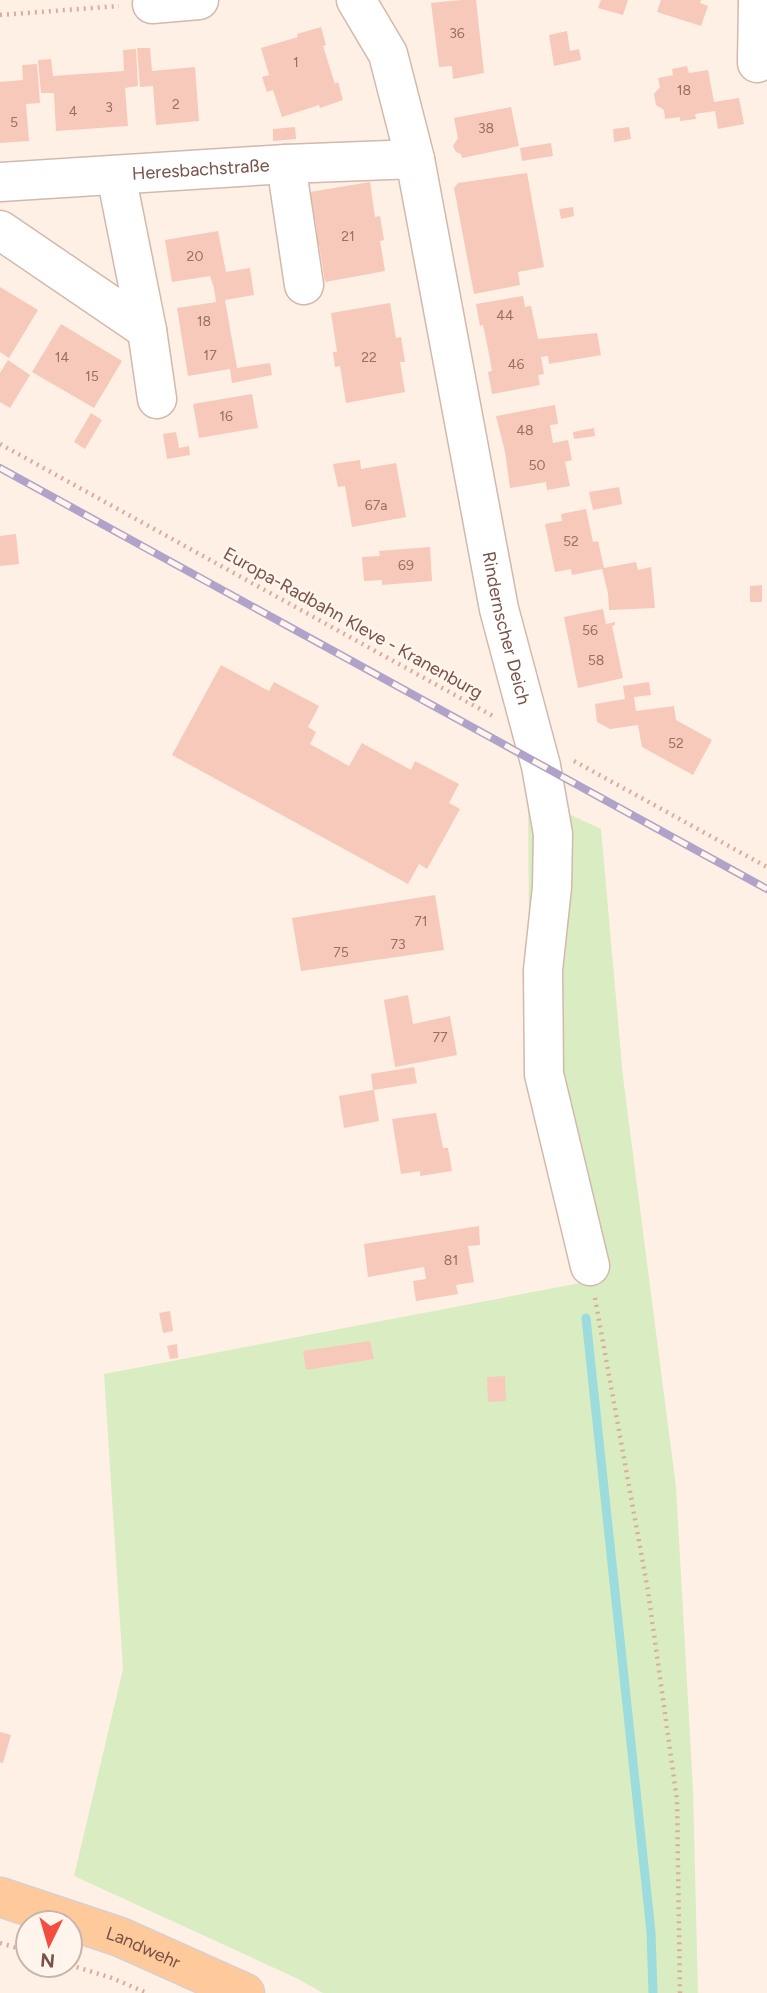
<svg xmlns="http://www.w3.org/2000/svg" width="767" height="1993" font-family="Figtree,sans-serif">
	<style>
		.green { fill: #daedc2 }
		.lines { fill: none; stroke-linecap: round; stroke-linejoin: round }
		.stream { stroke: #9ddcdc; stroke-width: 9 }
		.building { fill: #f6c9ba }
		.minor-casing { stroke: #d3b8ac; stroke-width: 41 }
		.major-casing { stroke: #d9cfcc; stroke-width: 41 }
		.path { stroke: #dbac9d; stroke-width: 4.5; stroke-dasharray: 2 5; stroke-linecap: butt }
		.minor { stroke: #fff; stroke-width: 38 }
		.major { stroke: #ffca9b; stroke-width: 38 }
		.rail-casing { stroke: #b1a2c9; stroke-width: 8 }
		.rail { stroke: #fff5ed; stroke-width: 5; stroke-dasharray: 16; stroke-linecap: butt }
		.labels { text-anchor: middle; dominant-baseline: central; stroke-width: 5; stroke-linejoin: round; paint-order: stroke }
		.number-label { font-size: 14px; fill: #987064 }
		.street-label { font-size: 18px; fill: #795248; stroke: #fff5ed }
	</style>
	<rect width="100%" height="100%" fill="#fef0e5"/>
	<path class="green" d="M528,795l73,34 22,248 53,410 17,302 5,204h-375l-27,-15 -222,-102 49,-207 -19,-295 476,-91 -50,-208z"/>
	<g class="lines">
		<path class="stream" d="M586,1318l65,614 2,61"/>
	</g>
	<path class="building" d="M461,0h15l8,73 -31,6 -1,-13 -13,1 -8,-64z
		M601,0h27l-5,15 -25,-7z
		M661,0h40l-1,3 8,3 -7,20 -44,-14z
		M321,27l5,18 -3,1 12,38 3,-2 5,18 -23,8 -1,-3 -37,12 -9,-27 -6,2 -5,-15 7,-2 -8,-27 37,-11 -1,-3z
		M567,31l3,20 9,-2 2,11 -27,6 -5,-31z
		M137,48h13l2,23 43,-4 4,54 -43,4 -3,-39 -13,1z
		M136,49l2,37 -13,2 3,38 -72,5 -2,-38h-13l-3,-33 13,-1 2,17 71,-5 -1,-21z
		M37,64l3,39 -14,1 3,37 -29,2v-61l23,-2 -1,-15z
		M687,66l2,7 19,-3 6,32 25,-4 5,26 -26,5 -3,-18 -20,3 1,5 -16,2v-4l-15,2 -1,-9 -8,-5 -2,-11 6,-7 -2,-9 15,-3 -1,-6z
		M511,107l8,39 -57,12 -1,-4 -5,-2 -3,-6 5,-8 -4,-20z
		M295,127l1,12 -23,2v-12z
		M629,127l2,12 -17,3 -1,-13z
		M551,143l2,13 -31,5 -2,-13z
		M527,173l17,94 -26,5 2,13 -46,9 -20,-106 4,-5z
		M370,182l5,35 5,-1 4,24 -4,1 5,30 -60,11 -6,-37 -4,1 -3,-15h5l-7,-39z
		M573,207l1,9 -13,3 -2,-10z
		M218,231l8,41 24,-4 4,27 -29,5 12,68 33,-5 2,12 -40,8 -2,-14 -42,7 -11,-68 39,-6 -2,-14 -4,-12 -38,6 -7,-42z
		M0,287l38,23 -29,48 -9,-6z
		M523,296l2,11 6,-1 7,33 59,-6 4,22 -52,9 -1,-8 -7,1 3,17 -6,1 2,10 -48,9 -4,-22 4,-1 -4,-22 -5,-24 -3,1 -4,-22z
		M390,303l6,35 5,-1 4,25h-5l5,30 -59,11 -6,-37 -5,1 -2,-15h4l-6,-39z
		M61,324l61,37 -28,47 -62,-36z
		M8,360l22,15 -20,33 -10,-6v-29z
		M252,394l6,34 -59,10 -6,-34z
		M555,405l3,19 -8,1 3,18 15,-3 4,20 -7,2 5,24 -23,4 -1,-8 -36,6 -5,-36 -9,-36z
		M91,413l11,7 -17,29 -11,-7z
		M594,428l1,8 -21,3 -1,-7z
		M176,432l3,16 10,-2 1,9 -23,4 -4,-25z
		M360,460l1,9 35,-6 10,54 -54,10 -7,-41 -7,1 -5,-23z
		M619,487l3,17 -29,6 -4,-18z
		M586,509l7,33 5,-1 6,27 32,-6 2,8 13,-3 4,41 -46,2 -1,-17 -6,-24 -30,6 -1,-6 -16,3 -10,-48 17,-3 -1,-7z
		M16,534l3,30 -19,2v-30z
		M430,547l2,34 -50,4v-5l-18,1 -2,-24 18,-1 -1,-5z
		M762,585v17h-12v-16z
		M603,609l3,15 9,-2v3l-3,1 11,52 -45,10 -14,-71z
		M221,665l48,26 5,-9 45,24 -11,21 8,5 -6,12 39,22 13,-23 49,27 4,-9 44,23 -10,19 11,6 -33,60 -8,-5 -11,20 -236,-129z
		M649,682l2,13 -17,2 2,14 38,-5 2,14 36,20 -19,35 -51,-28 -4,-22 -28,4 -13,-7 -2,-18 30,-5 -2,-13z
		M435,895l9,55 -143,21 -9,-53z
		M408,995l5,29 37,-8 7,39 -62,12 -11,-67z
		M414,1067l3,16 -43,7 5,31 -35,7 -5,-32 34,-6 -2,-16z
		M436,1113l7,35h5l4,23 -32,5v-5l-19,3 -9,-55z
		M479,1226l1,19 -12,1 6,36 -18,3 2,9 -42,7 -3,-20 13,-2 -2,-12 -56,10 -4,-33z
		M170,1311l3,20 -10,2 -4,-20z
		M370,1341l4,18 -68,11 -3,-19z
		M177,1344l1,14 -8,1 -3,-13z
		M505,1376l1,25 -18,1 -1,-25z
		M0,1732l11,3 -8,28 -3,-1z"/>
	<g class="lines">
		<defs>
			<g id="minor">
				<path id="s1" d="M356,0l32,54 27,105 84,450 42,157 12,68 -1,53 -9,83 1,104 46,192"/>
				<path d="M152,4l47,-4"/>
				<path d="M757,63l1,-63"/>
				<path d="M286,164l18,121"/>
				<path d="M116,175l31,155 10,69"/>
				<path id="s2" d="M0,182l286,-18 129,-5"/>
				<path d="M0,230l147,100"/>
			</g>
			<g id="major">
				<path id="s3" d="M0,1897l120,40 125,56"/>
			</g>
		</defs>
		<use href="#minor" class="minor-casing"/>
		<use href="#major" class="major-casing"/>
		<path class="path" d="M0,15l119,-9
			M0,444l493,272
			M574,761l193,106
			M595,1298l53,293 29,209 3,193
			M0,1943l28,8
			M70,1965l42,13 35,15"/>
		<use href="#minor" class="minor"/>
		<use href="#major" class="major"/>
		<defs>
			<path id="rail" d="M0,468l767,421"/>
		</defs>
		<use href="#rail" class="rail-casing"/>
		<use href="#rail" class="rail"/>
	</g>
	<g class="labels">
		<g class="number-label">
			<text x="457" y="33">36</text>
			<text x="296" y="62">1</text>
			<text x="684" y="90">18</text>
			<text x="176" y="104">2</text>
			<text x="109" y="107">3</text>
			<text x="73" y="111">4</text>
			<text x="14" y="122">5</text>
			<text x="486" y="128">38</text>
			<text x="348" y="236">21</text>
			<text x="195" y="256">20</text>
			<text x="505" y="315">44</text>
			<text x="204" y="321">18</text>
			<text x="210" y="355">17</text>
			<text x="62" y="357">14</text>
			<text x="369" y="357">22</text>
			<text x="516" y="364">46</text>
			<text x="92" y="376">15</text>
			<text x="226" y="416">16</text>
			<text x="525" y="430">48</text>
			<text x="537" y="465">50</text>
			<text x="376" y="505">67a</text>
			<text x="571" y="541">52</text>
			<text x="406" y="565">69</text>
			<text x="590" y="630">56</text>
			<text x="596" y="660">58</text>
			<text x="676" y="743">52</text>
			<text x="421" y="921">71</text>
			<text x="398" y="944">73</text>
			<text x="341" y="952">75</text>
			<text x="440" y="1037">77</text>
			<text x="451" y="1260">81</text>
		</g>
		<g class="street-label">
			<text stroke="none"><textPath href="#s2" startOffset="201">Heresbachstraße</textPath></text>
			<text transform="translate(353 623) rotate(29)">Europa-Radbahn Kleve - Kranenburg</text>
			<text stroke="none"><textPath href="#s1" startOffset="649">Rindernscher Deich</textPath></text>
			<text stroke="none"><textPath href="#s3" startOffset="152">Landwehr</textPath></text>
		</g>
	</g>
	<g transform="translate(49 1944) rotate(185)"><circle r="33" fill="#fff5ed" stroke="#c9b4ab" stroke-width="2"/>
	<path d="M0-5L12 26L0 18L-12 26Z" fill="#f14d41"/>
	<text y="-10" font-size="19" font-weight="bold" text-anchor="middle" fill="#795248">N</text>
	</g>
</svg>
